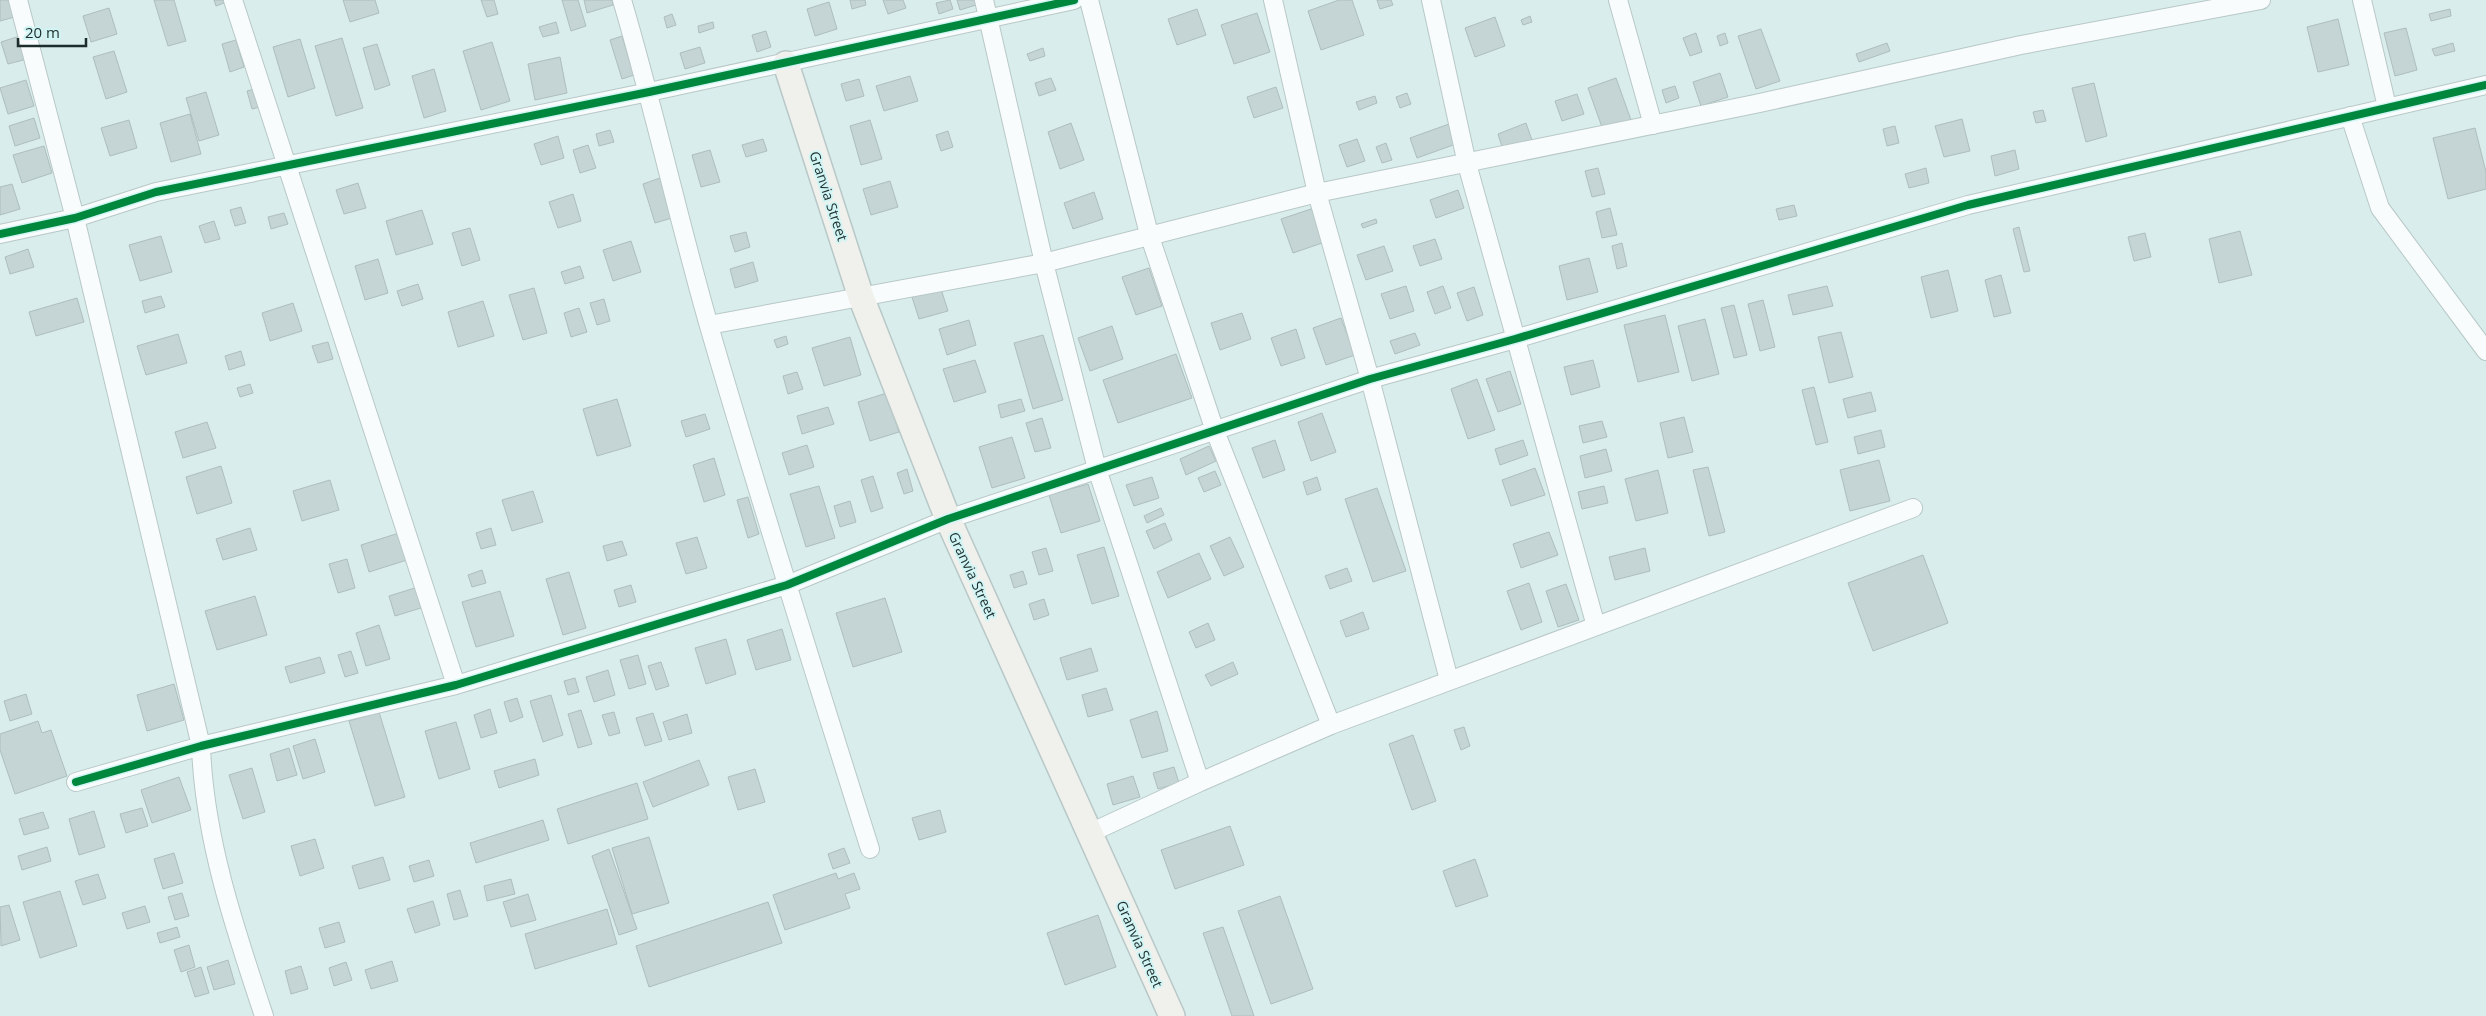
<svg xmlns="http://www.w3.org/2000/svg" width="2486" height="1016" font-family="'Open Sans',sans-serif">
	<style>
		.building { fill: #c5d5d5; stroke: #aebebd }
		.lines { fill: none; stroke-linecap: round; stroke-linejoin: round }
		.street-casing { stroke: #b8c8c7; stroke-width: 20 }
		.secondary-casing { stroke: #b8c8c7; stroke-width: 28 }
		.street { stroke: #f9fcfc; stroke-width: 18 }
		.secondary { stroke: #f0f0ed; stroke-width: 25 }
		.cycleway-casing { stroke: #d0f5f4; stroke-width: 11 }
		.cycleway { stroke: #00873e; stroke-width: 8 }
		.labels { text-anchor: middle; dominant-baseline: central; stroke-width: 4; stroke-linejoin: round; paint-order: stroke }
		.street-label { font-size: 14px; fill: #1e2d2c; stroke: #d0f5f4 }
	</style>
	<rect width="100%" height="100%" fill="#d8edec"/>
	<path class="building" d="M0,0h13l5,16 -18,5z
		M154,0h20l12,41 -18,5z
		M214,0h9l1,3 -8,3z
		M343,0h32l4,13 -29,9z
		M481,0h13l4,14 -11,3z
		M562,0h16l8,26 -15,5z
		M584,0h28l1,5 -26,8z
		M850,0h15l1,5 -14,4z
		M883,0h20l3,8 -18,6z
		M950,0l3,9 -14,5 -3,-11z
		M957,0h18l1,5 -16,5z
		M1339,0h13l12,35 -43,15 -13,-39z
		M1377,0h14l2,5 -13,4z
		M829,2l8,27 -22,7 -8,-27z
		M109,8l8,26 -26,8 -8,-26z
		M1197,9l9,26 -29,10 -9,-26z
		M2450,9l1,7 -20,5 -2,-7z
		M1257,13l13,39 -36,12 -13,-39z
		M672,14l4,11 -9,3 -3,-11z
		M1530,16l2,6 -9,3 -2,-5z
		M1495,17l10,29 -30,11 -10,-29z
		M2338,19l11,46 -31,7 -11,-45z
		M556,22l3,11 -16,4 -4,-10z
		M713,22l1,6 -15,5 -1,-7z
		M2406,28l11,42 -22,6 -11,-43z
		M1761,29l19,52 -24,8 -18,-53z
		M766,31l5,16 -14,5 -5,-17z
		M1696,33l6,19 -12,4 -7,-18z
		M1725,33l3,10 -8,3 -3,-10z
		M20,36l7,23 -19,5 -7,-22z
		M622,36l12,39 -12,4 -12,-39z
		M342,38l21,70 -27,8 -21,-70z
		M300,39l15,49 -27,9 -15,-50z
		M236,40l8,27 -14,5 -8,-28z
		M492,42l18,59 -29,9 -18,-59z
		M1887,43l3,8 -31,11 -3,-8z
		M2453,43l2,8 -20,5 -3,-7z
		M377,44l13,41 -15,5 -12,-42z
		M700,47l5,16 -20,6 -5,-16z
		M1043,48l2,8 -15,5 -3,-7z
		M114,51l13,41 -21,7 -13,-42z
		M560,57l7,36 -32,7 -7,-36z
		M434,69l12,42 -22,7 -12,-42z
		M1720,73l8,24 -27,9 -8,-24z
		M910,76l8,25 -34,10 -8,-25z
		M1051,78l5,12 -17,6 -4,-13z
		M1616,78l15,42 -28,10 -15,-42z
		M859,79l5,17 -18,5 -5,-17z
		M26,80l8,26 -26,8 -8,-26z
		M2094,83l13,53 -21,6 -14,-54z
		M1675,86l4,12 -13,5 -4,-13z
		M1276,87l7,21 -29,10 -7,-21z
		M254,89l6,18 -8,2 -5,-18z
		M206,92l13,43 -20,6 -13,-43z
		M1407,93l4,11 -11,4 -4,-11z
		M1577,94l7,20 -22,7 -7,-20z
		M1375,96l2,7 -18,7 -3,-8z
		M2043,110l3,11 -10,2 -3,-11z
		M190,114l11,40 -30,8 -11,-39z
		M34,118l6,20 -25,8 -6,-20z
		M1962,119l8,32 -26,6 -9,-31z
		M129,120l8,28 -27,8 -9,-28z
		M870,120l12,39 -21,6 -11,-39z
		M1071,123l13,37 -24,9 -12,-37z
		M1526,123l6,17 -29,10 -5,-16z
		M1449,124l7,20 -39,14 -7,-20z
		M1895,126l4,17 -12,3 -4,-17z
		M2475,128l11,44v17l-38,10 -15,-61z
		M610,130l4,12 -15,4 -3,-12z
		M948,131l5,16 -12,4 -5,-16z
		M558,136l6,22 -23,7 -7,-21z
		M763,139l4,12 -21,6 -4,-12z
		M1357,139l8,22 -18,6 -8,-22z
		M1386,143l6,17 -10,3 -6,-16z
		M588,145l8,23 -16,5 -7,-23z
		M44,146l8,27 -30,10 -9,-28z
		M710,150l10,32 -19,5 -9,-32z
		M2015,150l4,19 -24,7 -4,-20z
		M1598,168l7,26 -13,3 -7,-26z
		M1926,168l3,15 -20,5 -4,-14z
		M660,178l12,40 -17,5 -12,-39z
		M890,181l8,26 -27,8 -8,-26z
		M358,183l8,25 -22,6 -8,-24z
		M12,184l8,25 -20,6v-28z
		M1458,190l6,18 -28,10 -6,-18z
		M1094,192l9,27 -30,10 -9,-26z
		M573,194l8,27 -23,7 -9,-26z
		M1794,205l3,11 -18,4 -3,-11z
		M241,207l5,16 -11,3 -5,-16z
		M1314,208l11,34 -32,11 -12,-34z
		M1610,208l7,27 -15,3 -6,-26z
		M422,210l11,34 -37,11 -10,-34z
		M284,213l4,11 -17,5 -3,-12z
		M1376,219l1,4 -14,5 -2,-4z
		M214,221l6,18 -15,4 -6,-17z
		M2019,227l11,44 -6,1 -11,-43z
		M470,228l10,32 -18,6 -10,-33z
		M2240,231l12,44 -33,8 -10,-44z
		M746,232l4,15 -15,5 -5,-16z
		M2145,233l6,24 -17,4 -6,-24z
		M161,236l11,36 -32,9 -11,-36z
		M1435,239l7,20 -22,7 -7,-20z
		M631,241l10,31 -28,9 -10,-31z
		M1622,243l5,23 -10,3 -5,-23z
		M1384,246l9,25 -27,9 -9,-25z
		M28,249l6,18 -24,7 -5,-17z
		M1589,258l9,34 -31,8 -8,-34z
		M378,259l10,34 -23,7 -10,-34z
		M753,262l5,19 -23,7 -5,-19z
		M580,266l4,12 -19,6 -4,-12z
		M1149,268l13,38 -26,9 -14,-38z
		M1948,270l10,41 -27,7 -10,-41z
		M2001,275l10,38 -17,4 -9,-37z
		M418,284l5,15 -21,7 -5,-15z
		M1406,286l8,25 -24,8 -9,-25z
		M1443,286l8,22 -16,6 -8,-22z
		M1827,286l6,20 -40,9 -5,-20z
		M1474,287l9,28 -16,6 -10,-28z
		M534,288l13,45 -24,7 -14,-45z
		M941,289l7,22 -29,8 -7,-22z
		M161,296l4,11 -20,6 -3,-12z
		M77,298l7,24 -48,14 -7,-24z
		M604,299l6,22 -13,4 -7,-22z
		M1763,300l12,47 -15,4 -12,-47z
		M483,301l11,35 -36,11 -10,-35z
		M293,303l9,28 -32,10 -8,-28z
		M1734,305l13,50 -13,3 -13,-50z
		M579,308l8,24 -16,5 -7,-24z
		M1242,313l9,26 -31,11 -9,-27z
		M1665,315l14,57 -41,10 -14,-57z
		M1341,318l14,37 -29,10 -13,-37z
		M1705,319l14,55 -27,7 -14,-55z
		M969,320l7,25 -29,10 -8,-26z
		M1112,326l11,33 -33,12 -12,-33z
		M1296,329l9,29 -24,8 -10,-28z
		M1841,332l12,45 -24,6 -11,-46z
		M1415,333l5,12 -25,9 -5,-13z
		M178,334l9,29 -41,12 -9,-29z
		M1043,335l20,65 -30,9 -19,-66z
		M786,336l2,8 -11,4 -3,-8z
		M850,337l11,38 -37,11 -12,-38z
		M328,342l5,17 -15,4 -6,-17z
		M241,351l4,14 -16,5 -4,-14z
		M1176,354l16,44 -74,25 -15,-43z
		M975,360l11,32 -32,10 -11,-33z
		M1593,360l7,27 -29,8 -7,-28z
		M1510,371l11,33 -23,8 -12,-33z
		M797,372l6,17 -15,5 -5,-18z
		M1477,379l18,51 -27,9 -17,-50z
		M250,384l3,9 -13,4 -3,-9z
		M1814,387l14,55 -12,3 -14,-55z
		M1871,392l5,19 -28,7 -5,-19z
		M887,393l12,39 -29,9 -12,-39z
		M617,399l14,47 -34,10 -14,-47z
		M1021,399l4,12 -24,7 -3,-13z
		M828,407l6,17 -32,10 -5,-18z
		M1322,413l14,39 -25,9 -13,-39z
		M705,414l5,15 -24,8 -5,-16z
		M1684,417l9,35 -25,6 -8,-35z
		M1042,418l9,30 -16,4 -9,-29z
		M1602,421l5,16 -24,6 -4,-17z
		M207,422l9,26 -33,10 -8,-26z
		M1881,430l4,17 -27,7 -4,-17z
		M1012,437l13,41 -33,10 -13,-41z
		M1275,440l10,30 -22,8 -11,-30z
		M1523,440l5,15 -28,10 -5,-16z
		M807,445l7,22 -25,8 -7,-22z
		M1209,446l7,15 -30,14 -6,-16z
		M1606,449l6,22 -27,7 -5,-22z
		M714,458l11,37 -21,7 -11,-37z
		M1879,460l11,41 -40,10 -10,-41z
		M221,466l11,37 -35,11 -11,-37z
		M1708,467l17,65 -16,4 -16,-66z
		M1535,468l10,27 -34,11 -9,-26z
		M907,469l6,22 -9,3 -7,-21z
		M1658,470l10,43 -32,8 -11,-42z
		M1215,471l6,14 -17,7 -6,-14z
		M873,476l10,32 -12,4 -10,-32z
		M1152,477l7,21 -25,8 -8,-21z
		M1317,477l4,13 -14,5 -4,-13z
		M330,480l9,30 -37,11 -9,-30z
		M1088,484l12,37 -39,12 -12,-38z
		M819,486l16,52 -29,9 -16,-53z
		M1604,486l4,17 -26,6 -4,-17z
		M1377,488l29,83 -33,11 -28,-83z
		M533,491l10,31 -31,9 -10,-31z
		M748,497l11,37 -11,4 -11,-38z
		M850,501l6,21 -16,5 -6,-21z
		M1161,508l3,7 -17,8 -3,-7z
		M1165,523l7,17 -18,9 -8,-18z
		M250,528l7,22 -34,10 -7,-21z
		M491,528l5,17 -15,4 -5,-16z
		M1549,532l9,23 -37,13 -8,-24z
		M399,533l8,27 -38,12 -8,-27z
		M697,537l10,31 -21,6 -10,-31z
		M1230,537l14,30 -20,9 -14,-30z
		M622,541l5,14 -20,6 -4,-15z
		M1104,547l15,49 -27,8 -15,-49z
		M1046,548l7,23 -14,4 -7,-23z
		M1645,548l5,23 -35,9 -6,-23z
		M1199,553l12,26 -43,19 -11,-26z
		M1923,555l25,68 -75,28 -25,-68z
		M347,559l8,29 -17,5 -9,-29z
		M1347,568l5,13 -22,8 -5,-13z
		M482,570l4,13 -14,4 -4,-12z
		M1023,571l4,13 -13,4 -4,-13z
		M569,572l17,56 -23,7 -17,-56z
		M1529,583l13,39 -21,8 -14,-39z
		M1566,584l13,36 -21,7 -12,-36z
		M631,585l5,17 -17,5 -5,-17z
		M418,587l6,20 -29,9 -6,-20z
		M500,591l14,45 -38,11 -14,-45z
		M255,596l12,39 -50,15 -12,-39z
		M885,598l17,54 -49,15 -17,-54z
		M1044,599l5,16 -15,5 -5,-16z
		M1363,612l6,17 -23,8 -6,-16z
		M1208,623l7,17 -19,8 -7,-16z
		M379,625l11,34 -24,7 -10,-33z
		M782,629l9,31 -35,10 -9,-30z
		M726,639l10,35 -30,10 -11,-36z
		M1091,648l7,23 -31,9 -7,-22z
		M351,651l7,22 -13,4 -7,-22z
		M638,655l8,29 -17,5 -9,-29z
		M320,657l5,16 -35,10 -5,-16z
		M661,662l8,24 -13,4 -8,-24z
		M1233,662l5,12 -27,12 -6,-11z
		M608,670l7,25 -21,7 -8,-25z
		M575,678l4,14 -11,3 -4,-14z
		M174,684l10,36 -37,11 -10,-36z
		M1106,688l7,22 -25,7 -6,-22z
		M26,694l6,20 -22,7 -6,-20z
		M551,695l12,40 -20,7 -13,-41z
		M517,698l6,19 -13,5 -6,-20z
		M490,709l7,24 -16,5 -7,-23z
		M581,710l11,34 -14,4 -10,-34z
		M1157,711l11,40 -26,7 -12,-38z
		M379,712l26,85 -30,9 -26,-85z
		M614,712l6,21 -11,3 -7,-21z
		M653,713l9,28 -17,5 -9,-28z
		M687,714l5,19 -23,7 -6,-18z
		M38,721l4,12 9,-3 16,46 -52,18 -15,-44v-16z
		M456,722l14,47 -31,10 -14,-48z
		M1464,727l6,19 -9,4 -7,-20z
		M1413,735l23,66 -24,9 -23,-66z
		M315,739l10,33 -22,7 -10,-33z
		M289,748l8,27 -20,6 -7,-27z
		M535,759l4,16 -40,13 -5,-17z
		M699,760l10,25 -56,22 -10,-25z
		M1174,767l5,16 -21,6 -5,-16z
		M252,768l13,44 -22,7 -14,-44z
		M755,769l10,33 -27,8 -10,-33z
		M1133,776l7,21 -27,8 -6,-21z
		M179,777l12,33 -39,13 -11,-33z
		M637,783l11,36 -80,25 -11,-35z
		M142,808l6,18 -22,7 -6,-19z
		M940,810l6,22 -27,8 -7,-22z
		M94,811l11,36 -26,8 -10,-36z
		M43,812l6,16 -25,7 -5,-16z
		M543,820l6,20 -73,23 -6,-20z
		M1230,826l14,39 -69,24 -14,-39z
		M649,837l20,66 -37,11 -20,-66z
		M315,839l9,29 -24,8 -9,-30z
		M47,847l4,14 -29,9 -4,-14z
		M844,848l6,15 -17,6 -5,-15z
		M609,849l28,80 -18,6 -27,-79z
		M174,853l9,30 -20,6 -9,-30z
		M383,857l7,23 -31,9 -7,-23z
		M1475,859l13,37 -32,11 -13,-36z
		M429,860l5,16 -20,6 -5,-16z
		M836,873l2,6 16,-6 6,16 -15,5 5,14 -65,22 -12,-35z
		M98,874l8,24 -23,7 -8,-24z
		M511,879l4,15 -28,7 -3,-15z
		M460,890l8,26 -14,4 -7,-26z
		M60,891l17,55 -37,12 -17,-56z
		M182,893l7,23 -14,4 -7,-23z
		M528,894l8,26 -25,7 -8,-25z
		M1280,896l33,93 -42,15 -33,-93z
		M433,901l7,24 -25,8 -8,-24z
		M768,902l14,41 -133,44 -13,-41z
		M9,905l11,35 -19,6 -1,-39z
		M145,906l5,16 -23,7 -5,-16z
		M607,909l10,35 -82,25 -10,-35z
		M1098,915l18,52 -51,18 -18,-52z
		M339,922l6,20 -20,6 -6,-20z
		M177,927l3,10 -20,6 -3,-10z
		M1223,927l31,89h-22l-29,-83z
		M189,945l6,22 -14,5 -7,-22z
		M228,960l7,24 -21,6 -7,-23z
		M392,961l6,20 -27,8 -6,-19z
		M346,962l6,18 -18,6 -5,-18z
		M301,966l7,23 -17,5 -6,-23z
		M201,967l8,26 -14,4 -8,-25z"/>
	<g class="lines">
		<defs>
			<path id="street" d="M18,0l57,218 126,528c3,92 34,183 63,270
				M233,0l223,685
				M622,0c32,108 56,218 87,326 51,175 106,349 161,523
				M984,0l60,263 53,206 103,313
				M1089,0l60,234 66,197 116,294
				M1273,0l44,193 53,186 79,301
				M1431,0l36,164 129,462
				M1618,0l35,125
				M2362,0l25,107
				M2350,116l30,92 106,143
				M0,234l75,-16 81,-26 493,-100 425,-92
				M709,325l335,-62 273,-70 438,-89 266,-59 240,-45
				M76,782l125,-36 255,-61 331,-100 161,-66 422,-140 145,-40 453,-134 518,-120
				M1090,833l110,-51 131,-57 582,-217"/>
			<path id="secondary" d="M786,64l75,233 87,222 224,497"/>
		</defs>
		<use href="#street" class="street-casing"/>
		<use href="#secondary" class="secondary-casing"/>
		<use href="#street" class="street"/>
		<use href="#secondary" class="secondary"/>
		<defs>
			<path id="cycleway" d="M0,234l75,-16 81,-26 493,-100 425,-92
				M76,782l125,-36 255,-61 331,-100 161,-66 422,-140 145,-40 453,-134 518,-120"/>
		</defs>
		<use href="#cycleway" class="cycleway-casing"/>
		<use href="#cycleway" class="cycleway"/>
	</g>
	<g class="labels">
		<g class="street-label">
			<text transform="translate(829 196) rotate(72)">Granvia Street</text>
			<text transform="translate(973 575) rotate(65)">Granvia Street</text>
			<text transform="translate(1140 944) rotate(66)">Granvia Street</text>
		</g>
	</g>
	<path d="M18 38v8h68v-8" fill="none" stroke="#1e2d2c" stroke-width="2.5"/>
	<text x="25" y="38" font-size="15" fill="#1e2d2c" stroke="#d0f5f4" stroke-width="4" paint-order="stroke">20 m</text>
</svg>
